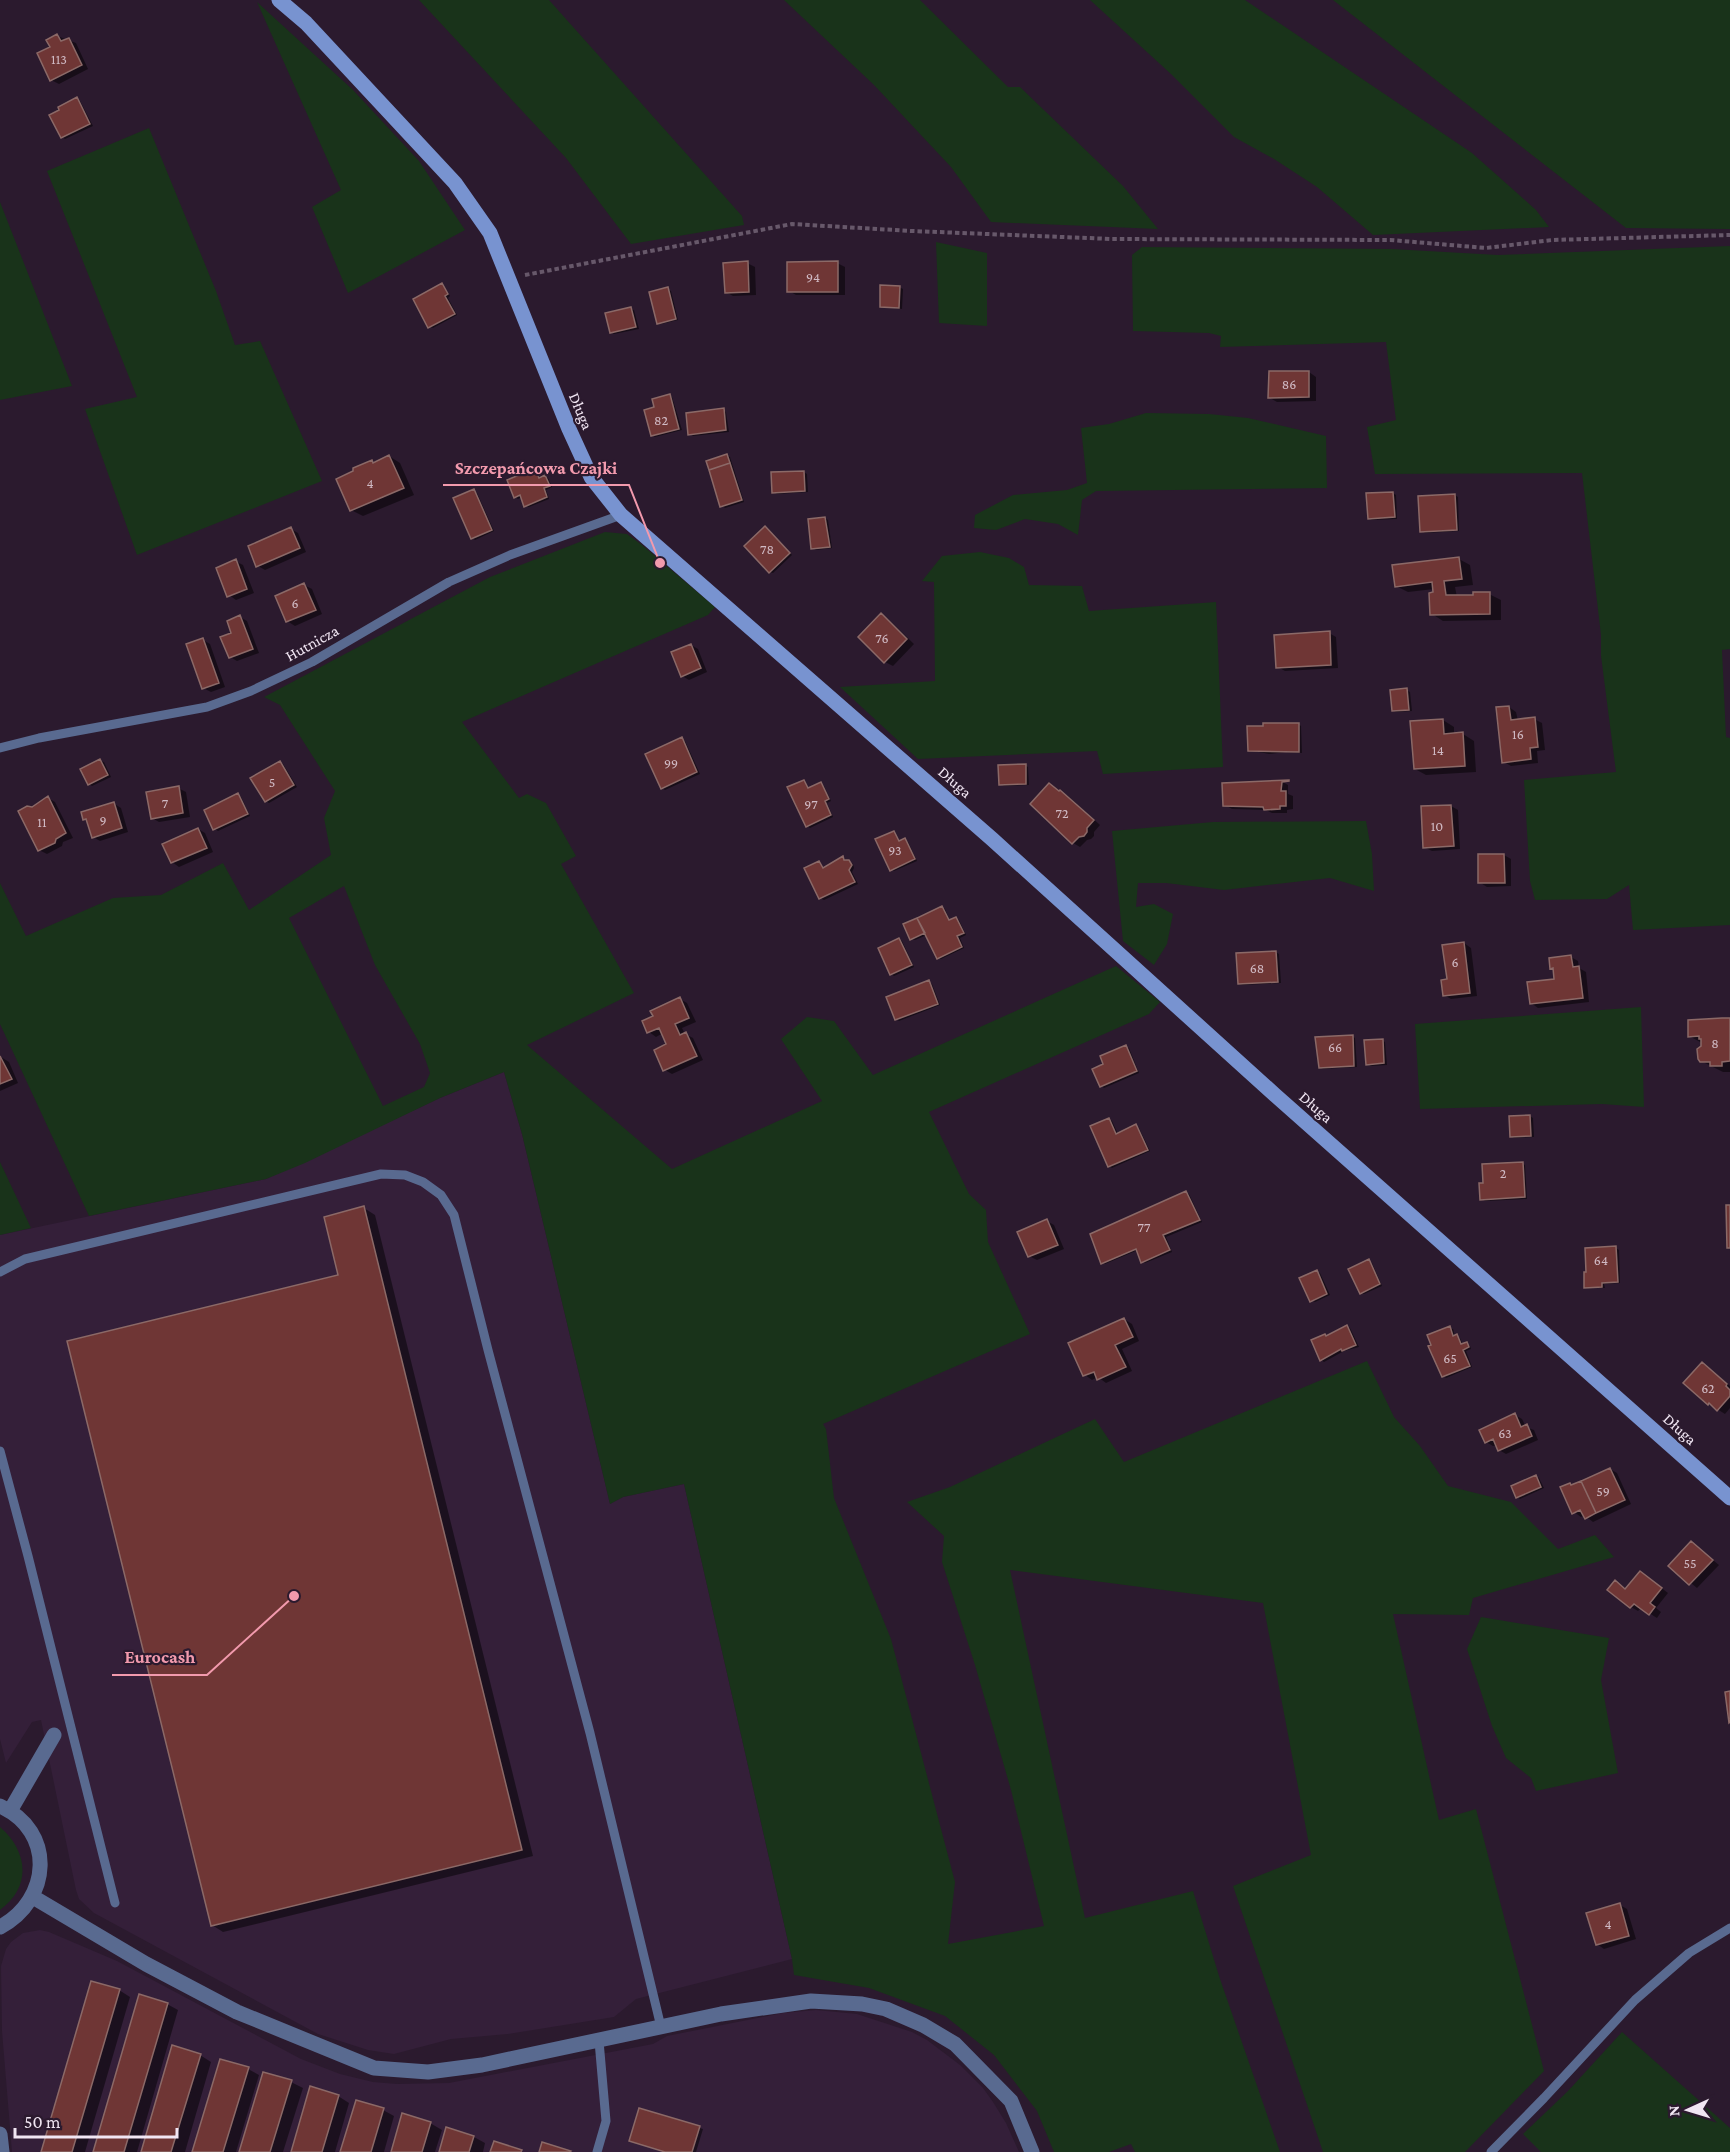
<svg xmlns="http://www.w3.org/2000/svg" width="1730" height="2152" font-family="'Crimson Pro',serif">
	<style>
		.built { fill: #341f39 }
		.green { fill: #19331a; fill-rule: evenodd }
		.shadow { fill: #0007 }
		.building { fill: #6f3635; stroke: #8b6967; stroke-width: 1.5 }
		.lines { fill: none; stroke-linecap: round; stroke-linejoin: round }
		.path { stroke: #67586a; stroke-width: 4; stroke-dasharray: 4.5 3; stroke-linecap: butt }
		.lane { stroke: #596a90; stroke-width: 9 }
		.street { stroke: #596a90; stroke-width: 15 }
		.secondary { stroke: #7893d0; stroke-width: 15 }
		.labels { text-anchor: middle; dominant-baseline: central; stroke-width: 4.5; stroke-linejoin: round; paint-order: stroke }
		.number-label { font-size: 14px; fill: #d0bac4 }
		.street-label { font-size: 16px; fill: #f1e6f3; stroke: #2b1a2e }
		.leader { fill: none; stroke: #f29aad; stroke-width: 2 }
		.callout-dot { fill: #f29aad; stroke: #2b1a2e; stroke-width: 2 }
		.callout-label { font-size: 18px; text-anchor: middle; font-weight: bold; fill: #f29aad; stroke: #2b1a2e; stroke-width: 4.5; stroke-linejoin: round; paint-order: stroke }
	</style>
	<rect width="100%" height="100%" fill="#2b1a2e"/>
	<path class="built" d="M504,1072l18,62 88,370 13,-7 61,-13 108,475 -156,40 -22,18 -106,17 -57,5 -57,15 -26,-4 -50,-16 -224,-121 -15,-14 -3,-9 -35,-170 -9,2 -26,41 -6,-24v-504l266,-56 174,-81z
		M40,1930l9,2 68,29 184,98 39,15 33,8 24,2 52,-1 204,-39 14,-8 116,-23 33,-3 41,4 55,18 15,8 33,25 23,23 10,14 13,21 13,29h-1007l-10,-121 -1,-65 5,-17 5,-7 12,-9z"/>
	<path class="green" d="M419,0h130l193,216 2,9 -113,19 -65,-86z
		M784,0h136l88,87h12l103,99 35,43 -167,-7 -40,-55 -77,-82z
		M1090,0h155l227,153 64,57 13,17 -176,8 -56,-48 -43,-28 -40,-22 -63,-63z
		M1333,0h397v229l-104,-1z
		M257,2l96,88 66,71 46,69 -117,63 -36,-86 29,-17z
		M149,128l67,163 19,54 25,-4 62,140 -185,74 -52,-146 52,-12 -90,-226z
		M0,202l72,184 -72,14z
		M936,242l51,11v73l-48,-3z
		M1730,246v403l-8,1 4,87 4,1v187l-97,5 -4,-45 -22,14 -72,1 -5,-19 -6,-101 92,-8 -15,-116v-21l-19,-162 -207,1 -8,-47 29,-7 -10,-78 -166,5 1,-11 -12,-3 -76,-2 -1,-76 10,-8 250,2 106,6z
		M1146,413l63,1 39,4 78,18 1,52 -231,3 -14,9 -4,35 -20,-11 -33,-5 -29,11 -22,-2 1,-13 38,-20 54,-5 20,-7 -6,-55 28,-4z
		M605,532l22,2 15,11 73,62 -7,8 -246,107 57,76 8,-4 19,9 30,53 -15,8 73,129 -107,52 145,124 150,-68 -41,-62 26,-22 27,4 39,54 243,-109 44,36 -11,12 -220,98 40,82 17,16 2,32 42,92 -207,90 3,5 8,69 57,141 64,243 -7,62 96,-18 -33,-136 -36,-125 -33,-103 2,-26 -37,-34 43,-15 145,-68 29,43 243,-101 27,56 26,29 28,40 63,16 47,47 37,-14 19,22 -141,41 -4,17 -76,-1 46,206 37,-11 68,262 -79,81h-142l-90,-266 78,-31 -48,-252 -253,-33 75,348 108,-27 27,88 60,173h-145l-4,-8 -22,8h-55l-17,-41 -43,-56 -49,-39 -76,-28 -75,-13 -2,-16 -108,-475 -61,13 -13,7 -88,-370 -18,-62 -64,26 -135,65 -39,16 -177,37 -89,-192v-141l26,53 87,-38 48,-3 62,-32 26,47 82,-55 -7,-37 11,-27 -55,-86 -16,-8 226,-120zM344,886l31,79 45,79 10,29 -6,14 -41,19 -94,-188z
		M980,552l29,6 15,9 5,18 53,1 7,25 127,-9 7,165 -120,7 -6,-23 -179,8 -78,-72 95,-6 -1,-99 -12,-1 20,-25z
		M1366,821l6,33 2,37 -44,-13 -106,12 -58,-7h-28l-2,24 18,-3 19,10 -6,30 -13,21 -31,-24 -11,-110 101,-9z
		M1641,1007l3,100 -42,-3 -182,5 -5,-85z
		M0,1162l31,66 -31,7z
		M1481,1617l128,21 -8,42 17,93 -82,18 -5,-13 -25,-20 -14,-32 -25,-77z
		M0,1827c28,24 32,60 0,83z
		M1622,2032l108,96v24h-189l-18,-18 45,-43z"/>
	<path class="shadow" d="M57,36l19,7 12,26 -29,15 -8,-4 1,-32z
		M77,99l3,2 13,25 -28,13 -3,-2z
		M747,263l8,4 1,28 -23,1 -7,-4z
		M837,263l8,4v28h-49l-7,-4z
		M442,285l8,11 -2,2 9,17 -24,13 -3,-1z
		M899,287l4,2 -1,20 -21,-3z
		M668,289l3,2 7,29 -17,4 -3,-1z
		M631,309l3,1 5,19 -25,5 -3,-2z
		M1309,372l7,5v24l-39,1 -7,-4v-25z
		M669,395l3,2 10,33 -27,7 -3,-2 4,-27z
		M723,410l3,2 3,20 -36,4 -3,-2z
		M727,455l3,2 14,45 -19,6 -3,-2z
		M389,456l11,7 14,32 -51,21 -12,-6 21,-48 3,2z
		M535,469l3,2 3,7 4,-1 3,1 4,9 -6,3 3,9 -20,8 -3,-1 -4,-9 -4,2 -3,-2z
		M804,472l3,2 1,18 -31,2 -3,-2z
		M474,491l3,2 17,38 -19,9 -3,-2z
		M1393,493l3,2 1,24 -25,1 -3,-2z
		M1455,495l3,2 1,34 -34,2 -3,-2z
		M825,518l3,2 4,28 -16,2 -3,-2z
		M766,528l26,27 -19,18 -3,-1z
		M291,529l7,4 8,19 -41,18 -7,-4z
		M1459,559l11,6 3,20 -18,2 2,10 32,-3 12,6v20l-58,1 -11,-7 2,-25 -26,3 -12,-6z
		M235,561l8,4 11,28 -18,7 -7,-5z
		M304,585l8,4 10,25 -27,12 -8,-5z
		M881,615l7,4 26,25 -21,22 -8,-4 -25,-25z
		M240,617l7,4 12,32 -22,8 -7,-4 3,-24z
		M1329,633l7,4 2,31 -53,3 -7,-4z
		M203,640l7,4 15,43 -14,5 -8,-4z
		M691,645l7,4 9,23 -18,8 -7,-4z
		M1406,690l4,2 2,19 -16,1 -3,-2z
		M1509,707l7,5 2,9 16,-2 8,4 3,27 -8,1 1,12 -27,3 -7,-4z
		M1443,720l11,7v8l9,-1 11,7 2,31 -50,3 -11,-6z
		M1298,724l3,2 1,27 -17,-1 -16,2 -20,-4z
		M682,739l3,2 15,33 -35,16 -3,-2z
		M100,761l4,1 7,15 -19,9 -3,-2z
		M280,762l3,2 14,23 -28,16 -3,-2z
		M1025,765l3,2 1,18 -25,1 -3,-2z
		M804,781l5,8 11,-5 4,2 7,15 -4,2 6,14 -23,11 -3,-2z
		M1281,781l7,4v9l5,2v13l-6,1v3h-15l-6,-3 -34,-1 -7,-4z
		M1050,785l18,11 32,29 -6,7v4l-3,3 -4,1 -7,7 -7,-4 -41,-39z
		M178,788l8,4 4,25 -31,5 -7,-4z
		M238,795l3,2 9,19 -32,15 -3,-2 -9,-19z
		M48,798l7,4 18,36 -10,4 -1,4 -15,8 -8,-4 -7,-41z
		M113,803l8,5 7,24 -28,9 -7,-4 -5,-16 -3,-2z
		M1451,806l7,4 2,39 -28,2 -8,-4z
		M198,829l7,4 8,19 -34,15 -7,-5z
		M894,832l6,10 5,-2 3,2 9,19 -23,10 -3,-2z
		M1504,855l7,4v27l-24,1 -8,-5z
		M843,858l10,6 1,4 -2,4 6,12 -34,16 -4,-2 -1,-36 6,7z
		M942,907l3,2 5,12 6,-3 3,2 7,15 -6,3 4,10 -23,11 -3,-1 -11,-23 -12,5 -4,-1z
		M899,939l3,2 12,26 -20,9 -3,-2z
		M1464,943l7,5 6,48 -26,3 -7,-4z
		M1276,952l3,2 2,29 -38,2 -4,-1z
		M1571,957l7,4 1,7 7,4 3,30 -51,6 -7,-5 25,-23 -2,-11 -3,-1z
		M929,982l3,2 8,21 -41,16 -3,-2z
		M680,999l7,4 9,19 -14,6 3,6 8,4 10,22 -31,14 -7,-4 3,-25 -5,-12 -7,4 -7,-5 -5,-11 11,-5z
		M1730,1019v53h-7l-22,-11 1,-18 -13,-7z
		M1352,1036l3,2 2,29 -34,2 -3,-2z
		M1382,1040l3,2 2,23 -16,1 -3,-2z
		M1126,1047l3,1 10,25 -35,15 -3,-2 4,-21z
		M1,1057l8,5 9,21 -18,8z
		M1530,1116l3,2 1,19 -20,1 -3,-2 -1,-19z
		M1109,1119l3,2 6,13 18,-8 3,2 11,23 -38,17 -3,-2z
		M1522,1163l3,2 2,34 -42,2 -3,-2z
		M1186,1193l3,1 13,28 -36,15 6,15 -27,11 -3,-2 -4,-11 -33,14 -3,-1z
		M364,1208l11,7 158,641 -310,76 -11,-7 128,-649z
		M1047,1221l7,4 10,24 -27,11 -8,-4z
		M1616,1248l3,2 1,33 -16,1 1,4h-16l-3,-1 1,-13z
		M1369,1261l3,2 10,23 -18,8 -3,-1z
		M1317,1272l3,1 10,22 -15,7 -4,-2z
		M1124,1319l8,5 7,17 -17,8 10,22 -26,12 -8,-6 -6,3 -7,-5z
		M1347,1326l3,2 9,19 -15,4 -20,11 -3,-2 6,-23z
		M1449,1328l4,1 2,7 5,2 3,7 4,-1 3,2 1,3 -5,2 6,16 -26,11 -3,-2z
		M1703,1363l27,23v22l-5,6 -16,-10 -24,-22z
		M1515,1415l7,4 4,8 8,3 4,10 -32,14 -7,-4 -2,-5 -4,1 -7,-4z
		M1610,1469l7,4 14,31 -38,18 -9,-7 -3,2 -7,-5 -4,-28 3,2z
		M1536,1476l3,2 5,10 -24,11 -3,-2z
		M1692,1543l27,22 -22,23 -27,-22z
		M1647,1577l21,16 -12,15 5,4 -4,6 -16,-10 -3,3 -7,-4 -22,-17 6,-8 12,8z
		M1620,1905l7,4 9,30 -32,10 -7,-5z
		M119,1990l11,7 -45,155h-42z
		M167,2004l11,6 -41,142h-42z
		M200,2055l11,7 -26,90h-43z
		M248,2069l11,6 -23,77h-42z
		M291,2082l12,6 -20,64h-42z
		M338,2096l11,7 -14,49h-43z
		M383,2110l11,6 -10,36h-43z
		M640,2110l63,19 -7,23h-30z
		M430,2123l12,7 -7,22h-43z
		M447,2129l27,8 11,6 -2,9h-43z"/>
	<path class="building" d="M57,34l4,7 8,-3 13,27 -32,16 -13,-28 13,-6 -4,-7z
		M77,97l13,27 -29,14 -12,-23 10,-5 -1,-3z
		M748,261l1,31 -24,1 -2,-30z
		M838,261v31h-51v-30z
		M442,283l6,11 -3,2 10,18 -27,14 -15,-29z
		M880,285l20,1 -1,22 -19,-1z
		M668,287l8,32 -19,5 -8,-32z
		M631,307l5,20 -26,6 -5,-20z
		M1269,371h40v26l-41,1z
		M670,394l9,35 -28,7 -7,-26 10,-3 -2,-8z
		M724,408l2,22 -38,5 -2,-22z
		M727,454l3,9 -21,7 -3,-9z
		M389,455l15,33 -54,23 -14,-32 17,-8v-3l19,-8 1,3z
		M730,463l12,37 -22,7 -11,-37z
		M535,468l4,10 6,-3 5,11 -6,2 3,9 -23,10 -4,-12 -6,3 -7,-18z
		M804,471l1,20 -33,2 -1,-21z
		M474,489l18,41 -21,9 -18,-41z
		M1393,492l2,25 -27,2 -2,-26z
		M1455,494l2,36 -37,2 -2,-36z
		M825,517l5,30 -19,2 -3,-30z
		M765,526l25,27 -21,20 -25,-27z
		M291,527l9,21 -44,19 -8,-21z
		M1459,557l3,22 -18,2 2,14h27v-3h17v22l-60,1 -1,-22 4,-1 -1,-10 -37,5 -3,-22z
		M236,559l11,30 -20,8 -11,-29z
		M304,583l12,27 -30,12 -11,-26z
		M881,613l26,26 -23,24 -26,-26z
		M240,615l13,34 -24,9 -9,-21 11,-4 -4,-12z
		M1330,631l1,34 -55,3 -2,-33z
		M203,638l16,45 -17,6 -16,-45z
		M691,644l10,24 -20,9 -10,-25z
		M1407,688l2,22 -17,1 -2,-21z
		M1509,706l2,14 24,-3 3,30 -8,1 1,11 -29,4 -6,-56z
		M1443,719l1,15 19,-2 2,34 -51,3 -4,-48z
		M1263,723h36v29l-51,-1 -1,-25h16z
		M682,737l15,35 -36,17 -16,-35z
		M100,759l8,16 -20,10 -8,-16z
		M280,761l14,24 -29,17 -15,-24z
		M1026,764v20l-27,1 -1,-20z
		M804,780l4,8 13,-6 8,17 -4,2 6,14 -25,12 -19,-40z
		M1289,780v1l-7,1 -1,9h5v15h-6v3l-16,1 -1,-3 -40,-1 -1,-23z
		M1049,783l10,8 1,-1 34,30 -7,8v4l-3,4 -5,1 -7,7 -42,-40z
		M179,786l4,27 -32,6 -5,-27z
		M238,793l10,21 -35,16 -9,-20z
		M48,796l18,37 -10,6 -1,4 -17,8 -20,-40 9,-5 5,1z
		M114,802l8,26 -30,10 -6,-19 -3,1 -2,-8z
		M1451,805l3,41 -31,2 -2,-42z
		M198,828l9,20 -36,15 -9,-19z
		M894,831l5,10 6,-3 10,21 -25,12 -15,-32z
		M1478,854h26l1,29h-27z
		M843,856l1,4h5l3,5 -3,5 6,12 -36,17 -15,-31 15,-7 4,7z
		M942,906l7,14 7,-3 8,16 -7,3 5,11 -25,12 -20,-41z
		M917,918l8,15 -15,7 -7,-16z
		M899,938l13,27 -22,10 -12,-27z
		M1464,942l6,51 -27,3 -2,-16 6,-1 -5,-34z
		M1276,951l2,31 -40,2 -2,-31z
		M1571,955l2,12 6,-1 4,32 -53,6 -3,-22 27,-3 -1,-11 -3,1 -1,-11z
		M929,980l9,24 -43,16 -9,-23z
		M680,997l9,21 -14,6 5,11 6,-3 11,24 -34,15 -9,-21 12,-6 -7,-16 -12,5 -5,-12 11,-5 -3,-5z
		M1722,1018h8v43l-8,1v4h-12v-4h-10l-2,-3 -1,-10 4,-3v-7h-2v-3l-11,1v-17z
		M1353,1035l1,31 -35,2 -4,-31z
		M1383,1039l1,24 -18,2 -2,-25z
		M1126,1045l11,26 -37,16 -8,-18 11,-5 -3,-8z
		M0,1056l12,23 -12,5z
		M1530,1115l1,21 -21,1 -1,-21z
		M1109,1118l7,16 20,-10 12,26 -40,17 -18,-41z
		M1523,1162l2,35 -45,3 -1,-17h4l-1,-19z
		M1186,1191l14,29 -37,15 7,15 -29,13 -5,-14 -35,15 -11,-30z
		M1726,1205h4v43h-3z
		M364,1206l158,644 -311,76 -144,-585 271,-66 -14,-58z
		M1047,1219l11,26 -30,12 -11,-25z
		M1616,1246l2,36 -16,1v4l-18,1v-16h2l-1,-24z
		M1369,1259l11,25 -20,10 -12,-25z
		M1317,1270l10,24 -17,8 -11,-24z
		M1124,1318l9,19 -18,8 11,22 -29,13 -3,-8 -11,4 -15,-33z
		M1347,1325l9,20 -14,6 -1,-2 -21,12 -9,-21 14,-6 1,2z
		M1450,1326l3,10 4,-2 4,10 6,-2 2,5 -6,3 7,16 -28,11 -14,-31 3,-1 -4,-10z
		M1702,1362l25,22 -1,2 4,4v6l-13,15 -8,-8 -1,2 -25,-22z
		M1515,1413l6,14 6,-3 5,12 -34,15 -5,-12 -8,4 -6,-13z
		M1610,1468l15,32 -29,13 -15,-32z
		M1536,1475l5,12 -25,11 -5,-12z
		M1581,1481l15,32 -11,6 -5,-9 -8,4 -12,-27 10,-4 1,2z
		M1691,1541l22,19 -24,25 -21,-19z
		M1640,1571l22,17 -12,15 5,4 -6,8 -15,-11 -4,4 -23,-18 8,-10 10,9z
		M1730,1691v31l-1,1 -4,-31z
		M1620,1903l9,33 -33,9 -10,-32z
		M91,1981l29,8 -48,163h-31z
		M139,1994l29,9 -44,149h-31z
		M172,2045l29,9 -30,98h-30z
		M220,2059l29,8 -26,85h-31z
		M263,2072l29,8 -22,72h-31z
		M310,2086l29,9 -17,57h-31z
		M356,2100l28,8 -13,44h-31z
		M639,2108l61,18 -8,26h-27l-36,-11z
		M402,2113l29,9 -9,30h-31z
		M446,2127l28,9 -5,16h-30z
		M494,2141l28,9 -1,2h-31z
		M542,2142l29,9 -1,1h-31z"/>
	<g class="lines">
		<path class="path" d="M525,275l267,-51 120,7 200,8 278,1 96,8 66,-8 178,-5"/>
		<path class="lane" d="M0,748l39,-10 168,-31 44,-16 61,-29 137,-80 61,-27 111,-40
			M0,1272l25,-13 356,-85 24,1 18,7 18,13 13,20 34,135 102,383 71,294
			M0,1451l28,105 87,347
			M597,2152l9,-31 -7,-80
			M1491,2152l53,-54 91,-98 54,-47 41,-25"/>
		<path class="street" d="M0,1806c56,25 51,94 0,121
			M10,1811l44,-76
			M33,1897l113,67 91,48 137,56 54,4 54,-7 239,-51 90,-13 51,3 24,5 37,16 32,19 56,57 21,51
			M0,2134l2,18"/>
		<path class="secondary" d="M279,0l27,23 149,160 35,50 79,196 22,48 30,38 371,324 283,256 455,403"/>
	</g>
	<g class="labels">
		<g class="number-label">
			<text x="59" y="59">113</text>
			<text x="813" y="277">94</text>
			<text x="1289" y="384">86</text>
			<text x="661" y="420">82</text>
			<text x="370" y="483">4</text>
			<text x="767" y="549">78</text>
			<text x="295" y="603">6</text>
			<text x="882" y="638">76</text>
			<text x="1518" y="734">16</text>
			<text x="1438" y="750">14</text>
			<text x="671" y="763">99</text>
			<text x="272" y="782">5</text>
			<text x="165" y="803">7</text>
			<text x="811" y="804">97</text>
			<text x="1062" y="813">72</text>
			<text x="103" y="820">9</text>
			<text x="42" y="822">11</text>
			<text x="1437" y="826">10</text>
			<text x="895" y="850">93</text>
			<text x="1455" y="962">6</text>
			<text x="1257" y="968">68</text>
			<text x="1715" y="1043">8</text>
			<text x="1335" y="1047">66</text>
			<text x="1503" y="1173">2</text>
			<text x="1144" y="1227">77</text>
			<text x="1601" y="1260">64</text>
			<text x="1450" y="1358">65</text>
			<text x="1708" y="1388">62</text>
			<text x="1505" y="1433">63</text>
			<text x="1603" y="1491">59</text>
			<text x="1690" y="1563">55</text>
			<text x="1608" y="1924">4</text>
		</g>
		<g class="street-label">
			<text transform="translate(581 411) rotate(67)">Długa</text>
			<text transform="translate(312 643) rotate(-29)">Hutnicza</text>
			<text transform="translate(955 782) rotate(41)">Długa</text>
			<text transform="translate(1316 1107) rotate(41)">Długa</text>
			<text transform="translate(1680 1429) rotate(42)">Długa</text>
		</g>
	</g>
	<path class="leader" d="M660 563L629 485H443M294 1596L207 1675H112"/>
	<g class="callout-dot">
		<circle cx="660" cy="563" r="6"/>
		<circle cx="294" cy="1596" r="6"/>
	</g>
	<g class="callout-label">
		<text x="536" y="474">Szczepańcowa Czajki</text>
		<text x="160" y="1663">Eurocash</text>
	</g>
	<g transform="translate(1688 2110) rotate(266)" stroke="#2b1a2e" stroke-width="4.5" paint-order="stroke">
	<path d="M0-4.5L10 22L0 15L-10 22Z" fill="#f1e6f3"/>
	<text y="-9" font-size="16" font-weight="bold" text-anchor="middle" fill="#f1e6f3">N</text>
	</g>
	<path d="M15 2128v9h162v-9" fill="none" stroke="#f1e6f3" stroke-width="3"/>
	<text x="24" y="2128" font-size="18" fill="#f1e6f3" stroke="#2b1a2e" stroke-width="4.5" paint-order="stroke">50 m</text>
</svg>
